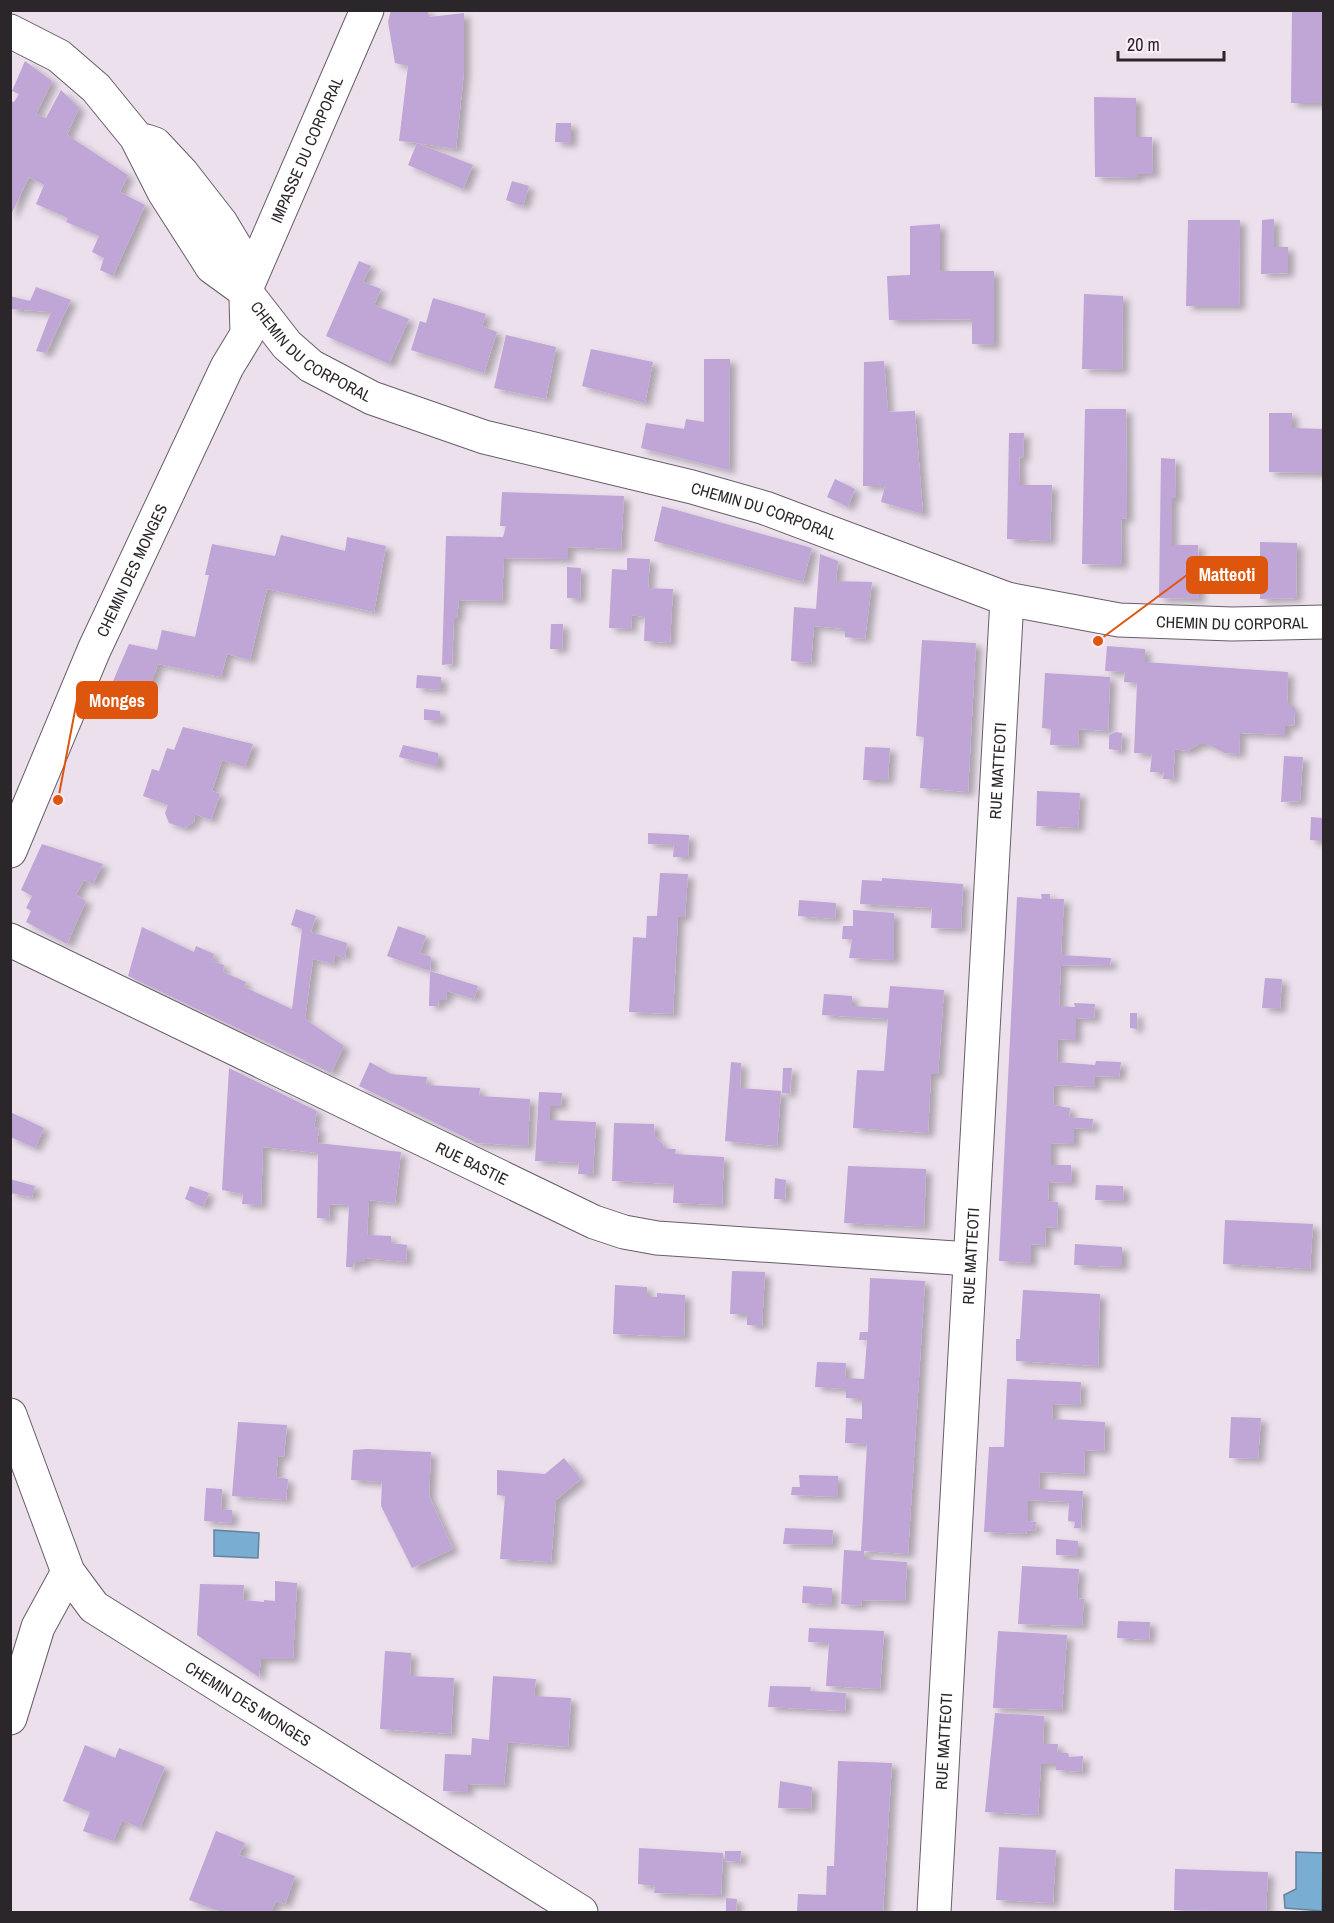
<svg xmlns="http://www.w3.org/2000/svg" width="1334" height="1923" font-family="'Archivo Narrow',sans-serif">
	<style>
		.water { fill: #7aadd2; stroke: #6284a0; stroke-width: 1.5 }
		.building { fill: #c0a5d7; filter: url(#shadow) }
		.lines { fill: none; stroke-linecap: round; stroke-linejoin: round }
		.minor-casing { stroke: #675e68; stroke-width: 35 }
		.minor { stroke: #fff; stroke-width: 33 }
		.labels { text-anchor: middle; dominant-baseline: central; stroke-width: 6; stroke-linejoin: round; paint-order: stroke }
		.street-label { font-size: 16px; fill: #2a262a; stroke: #f8edfa }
		.leader { fill: none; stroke: #de560e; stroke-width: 2 }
		.callout-dot { fill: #de560e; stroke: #f8edfa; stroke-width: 2 }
		.callout { fill: #de560e; stroke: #de560e; stroke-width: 2 }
		.callout-label { font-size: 18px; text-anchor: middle; font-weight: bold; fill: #fff }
	</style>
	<defs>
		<filter id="shadow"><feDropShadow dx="6" dy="4" stdDeviation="3" flood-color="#0004"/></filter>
	</defs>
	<rect width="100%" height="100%" fill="#ebe0ec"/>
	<path class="water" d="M214,1530l45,3 -1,25 -44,-2z
		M1296,1852l27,1 -1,58 -37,-3 -1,-13 12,-6z"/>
	<path class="building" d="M391,10h37l1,7 35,-4v58l-8,78 -39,-6 56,22 -10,24 -55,-24 9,-22 -18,-2 9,-75 -13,-3 -7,-41z
		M1292,10h31v93h-32z
		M25,61l27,20 -16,33 10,4 15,-28 18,18 -12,27 61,40 -8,17 25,13 -32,71 -13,-6 4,-12 -12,-6 7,-16 -33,-14 2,-4 -32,-14 8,-19 -15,-8 -19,40v-116l4,1 5,-8 -7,-3z
		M1094,97l42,1v39h16l1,37h-15v4l-43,-1z
		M556,123h15v20l-16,-1z
		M512,181l17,5 -6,20 -17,-6z
		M1274,219v28h14v26l-27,1 1,-54z
		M1188,220h52l-1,86h-53z
		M940,224v47h54v74l-22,-1v-25l-83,1 -2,-44 23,-1v-49z
		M359,261l12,5 -8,16 18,7 -7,16 35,14 -20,45 -63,-28z
		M36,287l35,13 -25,53 -10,-2 15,-39 -41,-3v-13l20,5z
		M1084,294l39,2 -1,74 -40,-1z
		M433,298l53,16 -4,12 15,6 -13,41 -73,-23 9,-29 6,2z
		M506,335l50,12 -10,52 -52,-11z
		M591,349l62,13 -8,41 -63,-17z
		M704,359h26l-1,111 -88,-22 5,-25 38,6 2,-10 18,3z
		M884,361l4,51 27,-1 8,103 -42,-12 4,-16h-22l1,-124z
		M1085,409h41l1,109 -6,1 1,46 -40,-1z
		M1269,413h23v15l31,1v44l-54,-1z
		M1009,433h15l-1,25 -4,-1 1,28h32l-2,56 -43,-2z
		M1161,458l14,1 1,39h-4v47h26l1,54 -40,-1z
		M835,479l20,10 -7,18 -21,-10z
		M502,492l122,4 -3,53 -53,-2v12l-64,-1 -2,43 -43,-1 -2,18h-3l-2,46 -10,1 4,-129 57,1 3,-11h-6z
		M662,506l150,42 -9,34 -149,-41z
		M281,535l64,16 2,-14 39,9 -12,66 -107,-23 -17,71 -23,-6 -6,23 -63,-13 -10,26 -35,-9 16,-37 28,6 5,-20 33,7 14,-62h-4l7,-31 63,12z
		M1260,542l37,1 -1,55 -36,1z
		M820,554l18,7 -2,20 36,1 -7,57 -20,-2v-8l-31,-3 -3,37 -20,-2 3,-54 22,2z
		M627,558l23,1 -2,29 25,1 -3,54 -26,-2 1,-24 -13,-2 -1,14 -22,-1 3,-59 15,1z
		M567,567l14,1 -1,31 -13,-1z
		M551,624h12l-1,25h-12z
		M922,640l54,3 -8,149 -48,-4 4,-51 -8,-1z
		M1107,646l38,3v13l143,10 -1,31h4v5h4l-1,17 -9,1v9l-45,-2 -1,21 -14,-1 -18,-9h-8l-12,7 -12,-2 -2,30h-10l1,-7h-14l2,-18 -18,-1 3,-70 -13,-1 1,-10 -20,-1z
		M1045,673l65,4 -2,54 -29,-2 -1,17 -28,-1 1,-16 -9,-1z
		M417,675l24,2v13l-25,-2z
		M424,709l16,2v10l-16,-1z
		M183,727l70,17 -8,23 -23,-7 -10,31 8,3 -9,26 -16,-6 -1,8 -10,6 -15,-5 -4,-10 3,-8 -25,-9 9,-27 7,2 8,-23 7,2z
		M1116,732l6,1 -1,18 -12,-2v-14z
		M403,745l35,8v14l-39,-10z
		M865,747l25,1 -2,32h-25z
		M1284,756l19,1 -3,44 -19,1z
		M1037,791l43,2 -2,35 -42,-2z
		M1311,817l12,1v23l-13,-1z
		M648,833l41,2 -1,22h-15l1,-12 -26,-1z
		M42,844l61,20 -10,20 -9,-4 -8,15 10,6 -19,43 -41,-22 5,-11 -5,-3 6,-12 -11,-6z
		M660,873l28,1 -3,43h-7l-5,97 -44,-2 4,-75 13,1 1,-22h10z
		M882,878l81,6 -2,45 -30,-1 1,-20 -72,-4 2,-24 20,1z
		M1041,894h9v5h14l-3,56 50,3 -1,8 -49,-1 -2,41 16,1 -1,-4 21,1 -1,15 -18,-1v22l-18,-1 -1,23 38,3 1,-4 25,1 -2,15 -24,-1v11l-41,-2 -1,20 17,3 -1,9 24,2 -1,10 -18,-1v16l-23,-1v22h20l1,18 -23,-1 -1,19 10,1 -1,26 -11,-1 -1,18 -14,-1v19l-32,-2 18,-364 25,2z
		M799,900l37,3 -1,16 -37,-3z
		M296,909l20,7 -5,16 36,11 -2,15 -10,-3 -2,9 -20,-5 -8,60 39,27 -13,27 -203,-97 14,-49 52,25 2,-6 18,8 -2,7 12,4 -1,7 23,10 -2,5 48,22 10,-80 -11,-4z
		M853,910l41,3v47l-45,-2 3,-19h-10l1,-13h10z
		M398,926l28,10 -6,17 11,4 -1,14 48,15 -4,13 -27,-8 -1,9h-7l-1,6h-9l1,-35 -43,-15z
		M1265,978l17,1 -2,30 -18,-1z
		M890,986l54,4 -6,84h-7l-3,59 -75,-5 4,-58 27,1 4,-52 -66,-4 2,-21 28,2v10l36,2z
		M1130,1013h7v16l-7,-1z
		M370,1062l21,12 36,3 -1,8 54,3 -1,8 51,3 -2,47 -51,-3 -118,-57z
		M731,1062l10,1 -1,25 41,3 -4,55 -52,-5z
		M229,1068l88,43 -3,16 5,2 -2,14 84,9 -6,51 -26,-3 -2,35 24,1v7l16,2 -1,17 -41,-4v4h-11l-1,5h-7l3,-62 -19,-1 -1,15 -12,-1 1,-65 -55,-6 -2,58 -19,-1 1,-10 -21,-4z
		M783,1068h9l-2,25h-8z
		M539,1092l23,1 -1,13h-11v14l46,2 -3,52h-15l1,-11 -44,-2z
		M10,1112l34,16 -9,20 -25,-11z
		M614,1123l40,1 1,13 8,7 1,5h12l-1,5 49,3 -2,48 -49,-2 1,-19 -62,-3z
		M848,1166l78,3 -2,58 -80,-4z
		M775,1178l11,2 -1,19h-11z
		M10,1179l25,7 -3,11 -22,-4z
		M1096,1185l27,1 1,15 -29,-1z
		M190,1186l19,7 -6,14 -18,-8z
		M1225,1220l88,4 -3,45 -87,-5z
		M1075,1244l47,3v20l-48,-2z
		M732,1271l33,1 -3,54 -15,-1v-11h-17z
		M870,1278l55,3 -17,273 -44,-3v8l43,3 -2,39 -43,-1 -1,6 -20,-2 3,-54 17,1 6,-107 -22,-1 1,-25 16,1v-20l-16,-1v-9l-31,-2 2,-25 29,1 -1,15 19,1 3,-39h-8l1,-8h8z
		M615,1285l32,2v10h10v-4l28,2 -1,42 -71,-3z
		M1023,1290l77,4 -2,72 -82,-5v-22h4z
		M1007,1379l74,3 -1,23 -27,-1 -1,15 53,3 -1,29 -19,-1 -1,24 -44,-2 -1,17 44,2 -2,37h-7l1,-6 -7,-1 1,-19 -41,-2v21l8,1 -1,9 -8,-1 -1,4 -42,-2 5,-85h15z
		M1231,1417l30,1 -3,41 -29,-1z
		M238,1422l49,3 -3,31 -6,1 -2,20 12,2 -2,21 -54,-4z
		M367,1449l64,3 -2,44 24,53 -41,19 -31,-62 1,-24 -31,-2 2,-30z
		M564,1458l17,21 -25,21 -5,62 -51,-3 5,-63 -8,-1v-25l48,4z
		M799,1475l39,1v21l-47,-2 1,-8h8z
		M206,1488l16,1 -1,20 11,1v13l-28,-2z
		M785,1528l48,2 -1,15 -49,-1z
		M1056,1539l22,2v15l-22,-1z
		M1022,1566l57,3 -2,29 7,1 -2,27 -64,-2z
		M275,1581l22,2 -4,76h-32l-2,18 -62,-42 3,-51 44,1 -1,15 21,2v-2l11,1z
		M803,1586l29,2v17l-30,-2z
		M1118,1621l32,1 -1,18 -32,-2z
		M809,1628l75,3 -4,58 -54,-3 3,-43 -21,-1z
		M998,1631l69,4 -5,75 -69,-2z
		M385,1651l26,2 -1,23 44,2 -3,56 -71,-5z
		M493,1676l43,3 -2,17 37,2 -3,49 -60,-5 -4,43 -36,-1v8l-25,-1 2,-37 26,1 1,-17 17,2z
		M770,1686l41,1 -1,4 36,2 -1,18 -77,-4z
		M995,1713l49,3 -1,28h15l-1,9h11l1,4 14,-1 -1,16 -26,-2v-6h-15l-3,51 -53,-3z
		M85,1745l30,13 4,-10 46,19 -25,61 -18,-8 -9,21 -30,-10 7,-19 -27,-11z
		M838,1761l54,2 -9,149h-86l1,-18 28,1 1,-29h7z
		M780,1781l32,6 -1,22 -33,-1z
		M216,1831l29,12 -6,12 56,21 -10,28 -9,-3 -5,11h-50l-32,-12z
		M999,1847l57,3 -3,53 -57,-3z
		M639,1848l84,5 -2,42 -67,-2 1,-7 -17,-2z
		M725,1851h16l-1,11 -15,-1z
		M1175,1869l93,3 -2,40 -92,-2z
		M726,1898l11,1 -1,13h-10z"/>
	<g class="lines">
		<defs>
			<g id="minor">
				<path id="s1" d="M10,31l49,25 37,32 40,49 28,55 48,75 33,24 42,54 24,21 61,32 112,39 208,50 73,21 242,91 112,21 113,4 92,-2"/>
				<path id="s2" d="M246,289l121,-279"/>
				<path id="s3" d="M10,851l84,-201 133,-283 20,-33 -2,-71 -24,-40 -39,-50 -27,-29 -9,-3"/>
				<path id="s4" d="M10,940l584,282 30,10 33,6 313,21"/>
				<path id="s5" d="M10,1415l58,157 26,35 487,305"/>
				<path d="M10,1718l28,-91 30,-55"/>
				<path id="s6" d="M934,1912l73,-1313"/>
			</g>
		</defs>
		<use href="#minor" class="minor-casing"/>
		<use href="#minor" class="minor"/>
	</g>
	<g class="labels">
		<g class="street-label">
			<text stroke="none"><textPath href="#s2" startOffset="152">IMPASSE DU CORPORAL</textPath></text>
			<text stroke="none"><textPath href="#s1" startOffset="450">CHEMIN DU CORPORAL</textPath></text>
			<text stroke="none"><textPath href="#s1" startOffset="936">CHEMIN DU CORPORAL</textPath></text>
			<text stroke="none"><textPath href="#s3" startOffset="306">CHEMIN DES MONGES</textPath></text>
			<text stroke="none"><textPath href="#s1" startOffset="1422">CHEMIN DU CORPORAL</textPath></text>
			<text stroke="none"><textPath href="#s6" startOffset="1143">RUE MATTEOTI</textPath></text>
			<text stroke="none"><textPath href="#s4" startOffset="513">RUE BASTIE</textPath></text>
			<text stroke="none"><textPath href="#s6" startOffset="657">RUE MATTEOTI</textPath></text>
			<text stroke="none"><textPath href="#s5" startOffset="393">CHEMIN DES MONGES</textPath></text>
			<text stroke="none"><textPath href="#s6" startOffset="171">RUE MATTEOTI</textPath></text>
		</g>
	</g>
	<path class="leader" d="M1098 641L1187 575M58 800L77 700"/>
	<g class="callout-dot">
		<circle cx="1098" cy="641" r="6"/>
		<circle cx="58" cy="800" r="6"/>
	</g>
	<g class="callout">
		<rect x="1187" y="557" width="80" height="36" rx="6"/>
		<rect x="77" y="682" width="80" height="36" rx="6"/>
	</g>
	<g class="callout-label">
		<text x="1227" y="581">Matteoti</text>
		<text x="117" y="707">Monges</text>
	</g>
	<rect width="1334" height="1923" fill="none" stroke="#2a262a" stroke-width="24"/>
	<path d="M1118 51v9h106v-9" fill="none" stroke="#2a262a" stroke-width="3"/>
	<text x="1127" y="51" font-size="18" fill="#2a262a" stroke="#f8edfa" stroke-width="4.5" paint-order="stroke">20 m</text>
</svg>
